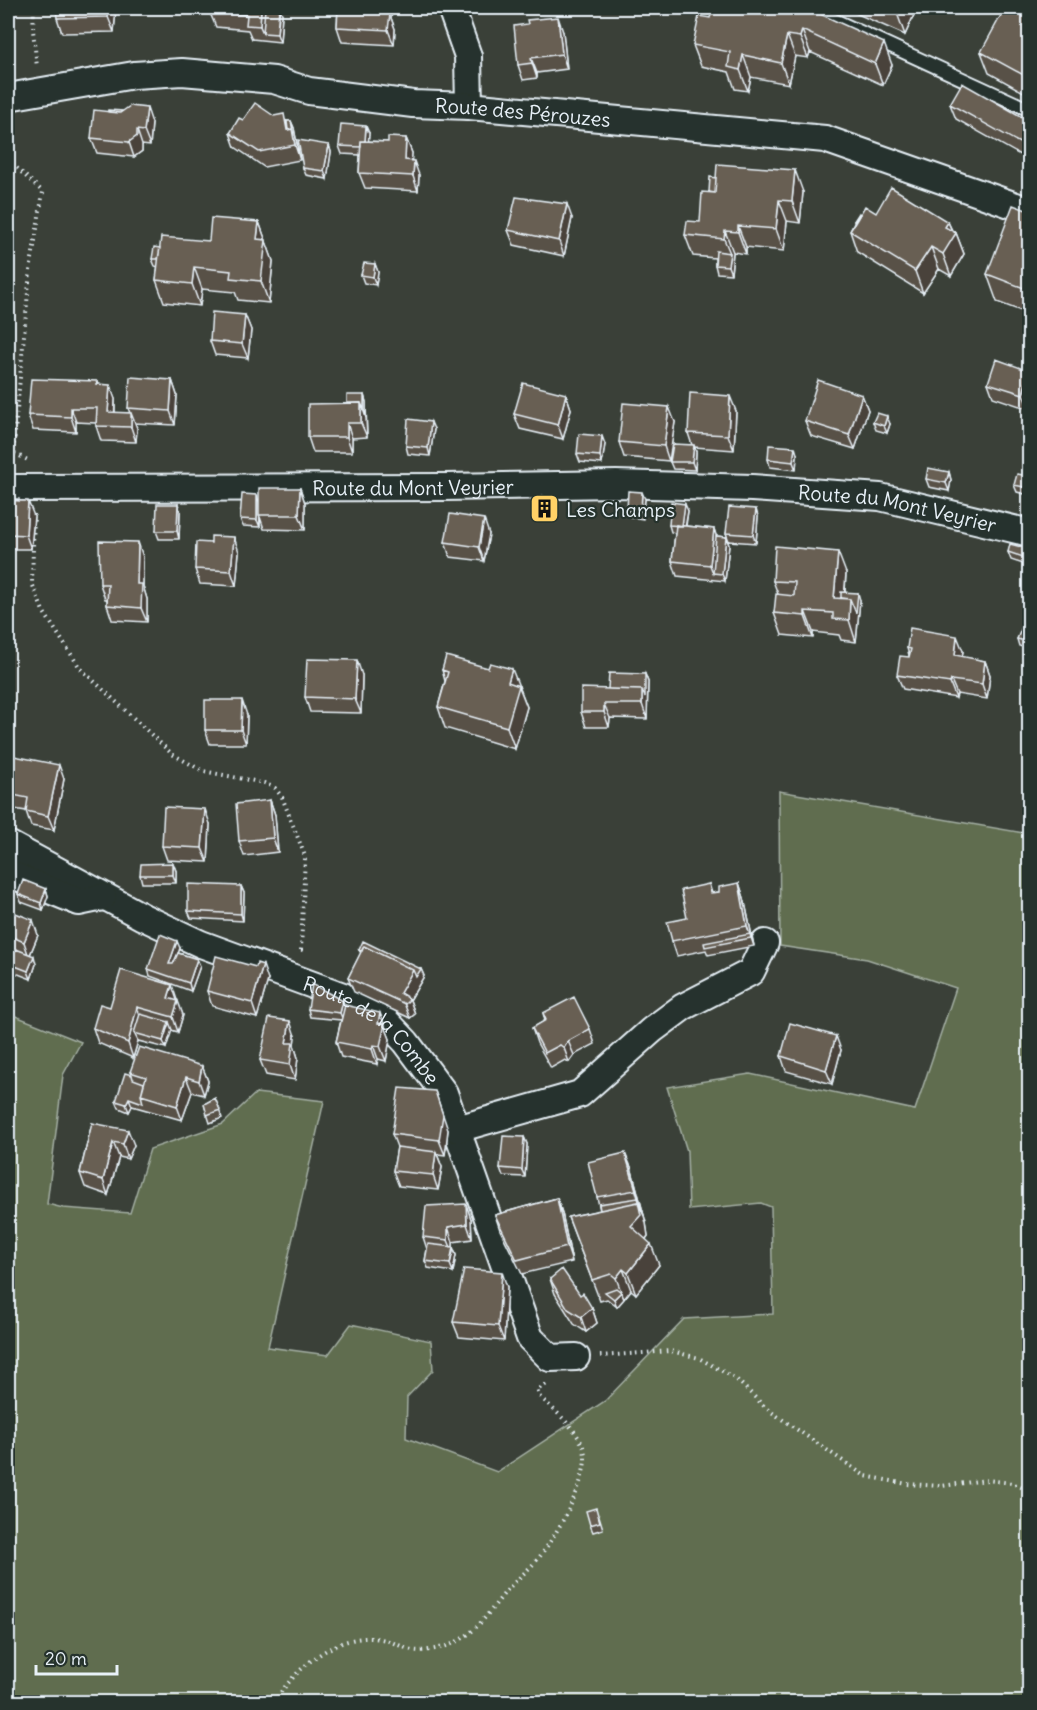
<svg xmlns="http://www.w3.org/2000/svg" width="1037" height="1710" font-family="Delius,sans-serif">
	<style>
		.green { fill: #616d4f; stroke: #a4afa4; stroke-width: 1.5 }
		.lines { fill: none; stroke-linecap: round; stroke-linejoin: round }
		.lane-casing { stroke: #e8f1f8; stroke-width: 16 }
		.street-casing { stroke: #e8f1f8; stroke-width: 30 }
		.path { stroke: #e8f1f8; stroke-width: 4; stroke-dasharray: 1.5 4.5; stroke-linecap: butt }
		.lane { stroke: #26332d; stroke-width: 12 }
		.street { stroke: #26332d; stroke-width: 26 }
		.wall { fill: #595147; stroke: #e8f1f8; stroke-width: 1.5 }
		.shaded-wall { fill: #49423a; stroke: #e8f1f8; stroke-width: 1.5 }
		.building { fill: #685e53; stroke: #e8f1f8; stroke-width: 1.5 }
		.labels { text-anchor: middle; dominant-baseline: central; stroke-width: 4.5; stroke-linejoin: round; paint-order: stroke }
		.street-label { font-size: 20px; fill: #e8f1f8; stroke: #26332d }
		.poi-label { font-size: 20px; fill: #e8f1f8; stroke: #26332d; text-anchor: start }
	</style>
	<rect width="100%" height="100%" fill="#3a4038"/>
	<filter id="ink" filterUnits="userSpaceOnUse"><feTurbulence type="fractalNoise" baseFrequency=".0167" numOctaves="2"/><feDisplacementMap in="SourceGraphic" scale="12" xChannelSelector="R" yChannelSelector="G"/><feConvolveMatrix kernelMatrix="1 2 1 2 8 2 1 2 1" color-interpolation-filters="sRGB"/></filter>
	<g filter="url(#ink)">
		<path class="green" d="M779,791l250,43v868h-1021v-689l73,29 -18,33 -16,129 16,4 67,5 20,-64 73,-25 33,-31 68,8 -56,246 60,8 23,-31 80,17 2,29 -26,27 -1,41 91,34 108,-71 79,-82 89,-5 -2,-107 -10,-4 -72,7 -2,-59 -20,-64 83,-13 165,36 41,-122 -89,-29 -87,-13z"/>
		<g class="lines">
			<defs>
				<path id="lane" d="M808,8l222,102"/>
				<g id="street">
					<path d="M451,8l17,48 1,50"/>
					<path id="s1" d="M8,97l126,-22 48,-3 92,8 35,11 104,13 56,2 356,33 205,72"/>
					<path id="s2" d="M8,488l438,-1 170,-3 136,4 128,9 150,36"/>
					<path id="s3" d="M8,844l135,73 58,27 142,52 43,25 20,21 38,51 86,245 20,20 26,-1"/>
					<path d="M8,873l71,29 24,-5"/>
					<path d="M457,1129l123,-35 72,-64 31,-23 68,-35 14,-29"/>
				</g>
			</defs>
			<use href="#lane" class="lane-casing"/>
			<use href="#street" class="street-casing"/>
			<path class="path" d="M34,8l-1,22 4,37
				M8,160l35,32 -13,79 -17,182 17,8
				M34,514l-2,69 11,28 37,57 92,86 31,17 61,12 11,5 7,9 23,59 -4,94h-4
				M600,1356l71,-5 28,7 37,21 31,30 98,67 42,8 35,2 45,-6 25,3 18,8
				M274,1702c22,-34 63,-71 107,-63 11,2 20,8 31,11 9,3 30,-2 40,-6 27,-12 38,-35 57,-56 10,-11 23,-21 32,-33 16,-22 45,-71 44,-99 -1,-22 -31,-46 -46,-60l-2,-6 10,-6"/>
			<use href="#lane" class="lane"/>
			<use href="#street" class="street"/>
		</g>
		<path class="wall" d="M116,8l-2,24 -52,1 -5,-15z
			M338,8h52l2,5 -1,5 4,11 -1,16 -52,-3 -5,-15z
			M807,8l85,57 -9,20 -73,-33 -2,6 -13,-2 -6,28 -38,-7 -3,14 -13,-2 -6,-17 -28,-6 -8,-21 17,-27z
			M844,8h73l-12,27z
			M1029,8v87l-40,-22 -8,-21z
			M210,13l72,1 -2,28 -28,-3 -4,-9 -32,-3z
			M563,32l4,37 -30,4v5l-14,2 -5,-15z
			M950,104l79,17v39l-73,-41z
			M274,116l13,5h4l3,7 6,32 -36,7 -29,-20 -5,-14 13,-13z
			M152,123l-2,23 -8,-1v6l-8,6 -37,-4 -6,-15z
			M369,133l-1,8 20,1 18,-4 6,15 -1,7 8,15 -1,16 -53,-3 -6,-15 1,-18 -18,-1 -3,-8z
			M329,145l2,7 -4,27 -21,-4 -3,-7z
			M803,192l-3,31 -13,-2 -3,30 -38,-4v7l-13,-2 -2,22 -14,-1 -2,-8v-7l-22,-2 -8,-21 15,-13z
			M1029,211v103l-32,-12 -10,-28z
			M876,213l72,9 4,8 4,3 8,21 -13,22 -12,-7 -16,24 -66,-41 -7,-21 4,-8v-2l6,-7z
			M572,218l-8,38 -50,-11 -6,-15z
			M259,222l14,39 -4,42 -31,-3 -3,-8 -33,-3 -2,17 -36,-4 -8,-22 2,-13 -3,-1 -3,-7 8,-11 49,-7z
			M375,264l3,8 -2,13 -12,-2 -3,-8z
			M245,315l6,15 -3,28 -33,-3 -5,-14z
			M8,363h2l2,8 -2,24h-2z
			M1029,371v38l-36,-12 -5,-14z
			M172,380l5,15 -2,30 -40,-2 2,5 -1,14 -35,-1 -5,-15v-3l-20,-1v10l-43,-2 -5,-15 70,-34 1,3 16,15v14h15l-2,-5z
			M566,394l5,15 -8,30 -43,-10 -6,-15z
			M364,395l2,7 1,35 -15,1v14h-39l-5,-15z
			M862,395l6,15 -13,39 -44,-13 -6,-15z
			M736,411l-2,39 -39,-3 1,5 -1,18 -22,-1 -3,-7 22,-17 -4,-12z
			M675,422l-6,39 -45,-4 -5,-15z
			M873,422l17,2 -3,9 -11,-3z
			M434,429l-4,27 -22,-2 -2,-8z
			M605,444l-3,20 -22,-2 -3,-8z
			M797,454l-1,16 -26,-3 -2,-8z
			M949,472l2,8 -2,11 -20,-4 -3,-8z
			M1029,476v19l-12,-3 -3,-7z
			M300,488l5,15v27l-41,-1 -4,-12v10l-17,-1 -3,-7 19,-18z
			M8,499l11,2 15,15 -3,33h-23z
			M645,499l-2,20 -13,-2 -3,-7z
			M549,500l3,7 -6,10 -8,-5 -2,-8z
			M178,504l2,7 -1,28h-20l-3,-8z
			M688,511l-2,15 28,3 2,7 10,1 3,8 -4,36 -48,-5 -5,-15 3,-28 -4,-1 -2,-7z
			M758,516l-2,27 -27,-2 -3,-8z
			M489,534l-5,27 -34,-4 -5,-15z
			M1029,549v17l-18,-6 -3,-8z
			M239,552l-3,34 -36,-2 -5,-15z
			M143,557v29l4,13v23l-35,-2 -5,-15v-6h-2l-5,-15z
			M846,573l-1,19 15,8 -4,42 -15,-2 -2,-5 -26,-3v6l-31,-3 -8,-22 4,-19 -5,-13z
			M1029,619v30l-10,-3 -2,-7z
			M907,648l56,3 -1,6 23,4 5,14 -3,24 -30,-5 -1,4 -53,-9 -6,-14 12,-18v-2z
			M442,670l77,16 8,21 -12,42 -70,-21 -7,-21 7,-26z
			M645,674l3,8 -1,37 -37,-1 -1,9h-23l-5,-15 27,-23z
			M362,675l-1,38 -51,-1 -5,-15z
			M247,715l-1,29h-36l-5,-14z
			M8,765l56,14 -10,51 -23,-4 -5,-15 -18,-3z
			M270,800l5,15 3,37 -34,4 -5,-15z
			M210,824l-2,38 -41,-2 -5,-14z
			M173,863l3,8v12h-34l-2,-8z
			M739,883l5,15 10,48 -46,9 -2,-5 -29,6 -5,-15 37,-57 3,9 7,-1z
			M241,886l3,7 -1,28 -52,-3 -3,-7z
			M46,889l2,7 -5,14 -22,-8 -3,-8z
			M8,910l30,25 -8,20 6,9 -5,15 -18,-7 -3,-8 5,-13 -7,-3z
			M180,948l-2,5 19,6 3,7 -9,25 -41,-15 -2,-7z
			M359,950l62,19 3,7 -14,24 5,14 -5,4 -56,-26 -6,-14 13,-25z
			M268,980l-11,38 -45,-12 -5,-15z
			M177,1000l6,15 -5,17 -7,-2 -5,18 -28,-7 -5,17 -35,-15 -5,-15 17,-21z
			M344,1005l40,19 6,15 -4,22 -8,-2 -1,5 -36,-7 -5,-15 5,-22 -31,-3 -2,-8z
			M543,1013l47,16 5,15 -21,11 -5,7 -4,-2 -14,8 -14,-25 -5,-15 13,-7z
			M295,1036l-1,9 4,13 -3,22 -29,-5 -6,-15z
			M841,1050l-9,34 -46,-13 -5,-15z
			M202,1066l6,15 -4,14 -12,-3 -10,28 -50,-14 -3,6 -10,-4 -3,-7 16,-26 -2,-3z
			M215,1098l7,20 -12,5 -6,-19z
			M92,1123l42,22 -6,14 -9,-2 -11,38 -23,-8 -5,-14z
			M448,1130l-3,25 -8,-1 5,13 -4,23 -39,-4 -6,-15 4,-24 -5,-13z
			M524,1137l3,7 -2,33 -22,-1 -3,-8z
			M631,1167l15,56 2,13 -2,3 13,26 -23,29 -5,-4 -14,17 -10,-8 -7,2 -32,-84 32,-7 -3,-13z
			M557,1198l5,15 10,49 -50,12 -22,-44 -5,-15z
			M471,1219l1,20 -19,3v5l3,8 -3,17 -25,-4 -3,-7 2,-12 -4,-12z
			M550,1279l42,29 5,15 -11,9 -12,-8 -19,-30z
			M507,1287l-3,54 -45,-4 -6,-15z
			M599,1516l4,13 -10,3 -3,-7z"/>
		<path class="shaded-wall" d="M109,8h7l-2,24 -6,-15z
			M261,8h6l-4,25 -3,-7z
			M280,8l2,6 -2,28 -3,-8z
			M386,8h4l2,5 -1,5 4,11 -1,16 -6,-15 -3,-16z
			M900,8h17l-12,27 -8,-22z
			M558,17l5,15 4,37 -5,-15z
			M802,30l8,22 -2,6 -8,-21z
			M787,35l8,21 -6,28 -8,-21z
			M884,43l8,22 -9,20 -8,-21z
			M743,55l8,22 -3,14 -8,-21z
			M531,58l6,15v5l-5,-15z
			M147,108l5,15 -2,23 -6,-15z
			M291,121l3,7 6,32 -5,-15 -3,-16z
			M366,126l3,7 -1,15 -3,-5z
			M137,130l5,15v6l-8,6 -5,-15z
			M1029,137v22l-4,-13z
			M406,138l6,15 -1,22 -6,-15z
			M329,145l2,7 -4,27 -3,-8z
			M414,161l5,14 -1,16 -5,-15z
			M795,170l8,22 -3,31 -8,-22z
			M779,200l8,21 -3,30 -8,-22z
			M567,204l5,14 -8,38 -5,-15z
			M259,222l14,39 -4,42 -8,-22 -4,-42z
			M948,222l6,14 2,-3 8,21 -13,22 -8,-22 2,-27z
			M738,226l8,21v7l-8,-22z
			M725,231l8,21 -2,22 -3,-8 2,-13 -6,-14z
			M931,247l8,22 -16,24 -8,-22z
			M375,264l3,8 -2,13 -3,-8z
			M194,267l8,22 -2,17 -8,-22z
			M245,315l6,15 -3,28 -6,-14z
			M10,363l2,8 -2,24 -2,-8z
			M1029,373v36l-6,-15z
			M172,380l5,15 -2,30 -5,-14z
			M110,385l5,14 -1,28 -6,-15z
			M566,394l5,15 -8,30 -5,-14z
			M364,395l2,7v16l-2,-8z
			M862,395l6,15 -13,39 -6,-14z
			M730,396l6,15 -2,39 -6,-15z
			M361,403l5,15 1,19 -6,-14z
			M669,407l6,15 -6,39 -5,-15z
			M71,408l5,14v10l-5,-15z
			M131,413l6,15 -1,14 -5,-15z
			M887,416l3,8 -3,9 -3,-7z
			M431,422l3,7 -4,27 -2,-8z
			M347,423l5,15v14l-5,-15z
			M602,436l3,8 -3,20 -2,-8z
			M694,445l2,7 -1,18 -3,-8z
			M795,447l2,7 -1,16 -3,-8z
			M949,472l2,8 -2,11 -3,-8z
			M300,488l5,15v27l-6,-15z
			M642,492l3,7 -2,20 -2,-8z
			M257,495l2,7 1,25 -3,-7z
			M549,500l3,7 -6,10 -3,-8z
			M28,501l6,15 -3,33 -5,-14z
			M178,504l2,7 -1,28 -2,-8z
			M685,504l3,7 -4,23 -2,-8z
			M756,509l2,7 -2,27 -3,-8z
			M484,519l5,15 -5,27 -5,-14z
			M714,529l5,15 -6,29 -3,-8z
			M234,537l5,15 -3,34 -5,-15z
			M726,537l3,8 -4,36 -3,-7z
			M138,542l5,15v29l4,13v23l-6,-14 -4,-24z
			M838,552l8,21 -3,39 -9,-14z
			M858,593l2,7 -4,42 -7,-22 1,-21z
			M805,611l8,21v6l-8,-22z
			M957,636l6,15 -3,19 -5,-15z
			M357,660l5,15 -1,38 -6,-14z
			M985,661l5,14 -3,24 -5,-15z
			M512,669l15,38 -12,42 -8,-22 1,-45z
			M645,674l3,8 -1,37 -5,-15v-14z
			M951,680l6,14 -1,4 -6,-15z
			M242,700l5,15 -1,29 -5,-14z
			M604,704l6,14 -1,9 -5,-15z
			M59,765l5,14 -10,51 -6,-14z
			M270,800l5,15 3,37 -5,-14z
			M205,809l5,15 -2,38 -6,-14z
			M173,863l3,8v12l-3,-8z
			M739,883l5,15 10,48 -7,-20z
			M241,886l3,7 -1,28 -2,-7z
			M46,889l2,7 -5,14 -2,-7z
			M33,920l5,15 -9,22 -5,-15z
			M177,941l3,7 -8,23 -3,-7z
			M34,956l2,8 -5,15 -3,-8z
			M197,959l3,7 -9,25 -2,-8z
			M263,965l5,15 -11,38 -5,-15z
			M421,969l3,7 -14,24 5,14 -5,4 -10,-25 13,-23z
			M172,985l5,15 -3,13 -6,-15z
			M178,1001l5,14 -5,17 -5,-15z
			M343,1001l3,8 -3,11 -3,-7z
			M137,1007l5,15 -8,11 4,8 -5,17 -5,-15z
			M380,1013l10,26 -4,22 -6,-15 -2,-23z
			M290,1021l5,15 -1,9 4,13 -3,22 -5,-15 -4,-22z
			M169,1022l3,8 -6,18 -3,-7z
			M836,1036l5,14 -9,34 -6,-14z
			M568,1041l6,14 -5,7 -5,-14z
			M373,1045l5,14 -1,5 -5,-15z
			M202,1066l6,15 -4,14 -5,-14z
			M186,1077l6,15 -10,28 -5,-14z
			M435,1091l13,39 -3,25 -6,-15z
			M129,1098l3,8 -3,6 -3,-8z
			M128,1130l6,15 -6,14 -5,-15z
			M524,1137l3,7 -2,33 -3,-7z
			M113,1142l6,15 -11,38 -5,-15z
			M436,1152l6,15 -4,23 -5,-15z
			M625,1153l6,14 15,56 2,13 -9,12 -8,-22 7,-28z
			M557,1198l5,15 10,49 -5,-15z
			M466,1204l5,15 1,20 -5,-15z
			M448,1227l5,15v6l3,7 -3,17 -3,-8 3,-12 -5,-12z
			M651,1244l8,21 -23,29 -8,-21z
			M623,1269l8,21 -7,9 -8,-21z
			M502,1272l5,15 -3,54 -6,-15z
			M621,1292l3,7 -7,8 -3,-8z
			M592,1308l5,15 -11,9 -5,-15z"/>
		<path class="building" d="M56,8h53l-1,9 -51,1z
			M211,8h50l-1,18 -14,-1 1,-10 -37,-2z
			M265,8h14l-2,26 -14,-1z
			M338,8h48l-1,6h5l-2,16 -51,-3z
			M713,8h94l77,35 -9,21 -73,-34 -2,7 -13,-2 -6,28 -38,-8 -3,15 -12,-3 2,-15 -37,-7 6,-29 11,2z
			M884,8h16l-3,5z
			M1005,8h24v70l-48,-26z
			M558,17l4,37 -31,4 1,5 -14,2 -4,-39 14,-2 -1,-4z
			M962,83l67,38v16l-4,9 -75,-42z
			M255,103l19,13 10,-2 3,16 5,-1 3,16 -36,7 -29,-19 9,-15 4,2z
			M130,106l17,2 -3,23 -7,-1v6l-8,6 -38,-4 3,-28 26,3z
			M108,110l14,1 -2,2 -12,-1z
			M287,121h4l3,15 -2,-7 -4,1z
			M341,124l25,2 -1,15h-4v6l-22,-1z
			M388,137l18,1 -1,22 9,1 -1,15 -54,-3 2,-32 27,1z
			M298,140l31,5 -5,26 -21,-3z
			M717,164l78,6 -3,31 -13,-1 -3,29 -38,-3v6l-13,-1 -1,8 -39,-4 2,-14 13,1 2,-30 13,1z
			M710,177l6,1 -1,15 -6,-1z
			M891,187l57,35 -3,5 11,6 -13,21 -12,-7 -16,24 -65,-40 15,-25 11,7z
			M516,197l51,7 -8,37 -51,-11z
			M1013,205l16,6v79l-42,-16z
			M859,213l1,1 -5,8 -1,-1z
			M211,218l48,4 -2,17 9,1 -5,41 -31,-3 1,-7 -37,-4 -2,17 -36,-4 5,-43 48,4z
			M154,247l6,1 -2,11h-6z
			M716,251l14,2 -2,13 -13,-1z
			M364,263l11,1 -2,13 -12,-2z
			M212,312l33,3 -3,29 -32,-3z
			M996,359l33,12 -6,23 -35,-11z
			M8,363h2l-2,24z
			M130,377l42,3 -2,31 -42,-3z
			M31,379l67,2 -1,3 13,1 -2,27 23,1v14l-35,-1 1,-18h-26v9l-43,-2z
			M818,380l44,15 -13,40 -44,-14z
			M523,383l43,11 -8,31 -44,-11z
			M690,393l40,3 -2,39 -40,-2z
			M347,395h17v15l-3,-7h-14z
			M361,403v20h-14v14h-39v-33z
			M623,403l46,4 -5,39 -45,-4z
			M877,413l10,3 -3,10 -11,-4z
			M408,419l23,3 -3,26 -22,-2z
			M579,434l23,2 -2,20 -23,-2z
			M673,444l21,1 -2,17h-22z
			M769,445l26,2 -2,15 -25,-3z
			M928,468l21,4 -3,11 -20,-4z
			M1017,474l12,2v12l-15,-3z
			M259,488h41l-1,27h-40z
			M628,491l14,1 -1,19 -14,-1z
			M242,494l15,1v25l-17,-1z
			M542,495l7,5 -6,9 -7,-5z
			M8,499h11v2l-11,-1z
			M8,500l20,1 -2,34 -18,-1z
			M671,502l14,2 -3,22 -13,-1z
			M157,504h21l-1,27h-21z
			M729,507l27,2 -3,26 -27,-2z
			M450,514l34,5 -5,28 -34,-5z
			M676,525l38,4 -4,36 -38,-4z
			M211,536l23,1 -3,34 -36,-2 1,-27 15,1z
			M716,536l10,1 -4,37 -9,-1z
			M99,541l39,1 -1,42h5l-1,24 -34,-3 1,-21h-8z
			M1010,544l19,5v10l-21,-7z
			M775,546l63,6 -4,46 16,1 -1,21 -16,-1v-6l-28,-2v5l-31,-3 2,-19 18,2 1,-14 -22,-1z
			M841,592l17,1 -2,20 -6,-14 -9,-1z
			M1026,618l3,1v23l-12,-3z
			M910,628l47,8 -2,19 30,6 -3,23 -31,-4 -1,3 -53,-8 3,-19 9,1 2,-8 -4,-1z
			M446,656l42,12 2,-5 22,6 -4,13 11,4 -12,41 -69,-20 10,-35 -6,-2z
			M307,659l50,1 -2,39 -50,-2z
			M609,673l36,1v23l-3,-7 -34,-1z
			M581,688l61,2v14h-38v8h-23z
			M205,700h37l-1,30h-36z
			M9,755l50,10 -11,51 -22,-5 2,-13 -20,-4v-29z
			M270,800l3,38 -34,3 -3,-37z
			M164,807l41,2 -3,39 -40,-2z
			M173,863v12h-33l1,-11z
			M23,880l23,9 -5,14 -23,-9z
			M739,883l8,43 -75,15 -5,-19 20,-4 -6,-28 28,-6 2,9 8,-1v-5z
			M188,884l53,2v28l-53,-3z
			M8,910l25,10 -9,22 -16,-7z
			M160,934l17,7 -8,23h4l5,-11 19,6 -8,24 -41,-14z
			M750,934l1,4 -46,9 -1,-4z
			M363,941l58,28 -5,8 -3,-7 -49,-24 -2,5 -3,-1z
			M364,946l49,24 -13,23 10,6 -5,5 -57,-26z
			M16,949l18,7 -6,15 -18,-7z
			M216,956l40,11 1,-4 6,2 -11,38 -45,-12z
			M121,970l51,15 -4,13 10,3 -5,16 -36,-10 -9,36 -35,-15 7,-24 10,3z
			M312,984l31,17 -3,12 -32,-4z
			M574,997l16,32 -22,12 -4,7 -4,-3 -15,8 -13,-25 14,-8 -3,-7z
			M345,1005l35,8 -2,10 7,1 -5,22 -7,-1 -1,4 -36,-7z
			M140,1014l29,8 -6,19 -29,-8z
			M269,1018l21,3 -4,22h7l-3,22 -30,-5z
			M790,1023l46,13 -10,34 -45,-14z
			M139,1047l63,19 -3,15 -13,-4 -9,29 -36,-11 5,-18 -16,-5z
			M125,1073l7,2 1,4 11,4 -3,12 2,8 -14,-5 -3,6 -10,-3z
			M399,1088l36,3 8,24 -4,25 -47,-6z
			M215,1098l5,12 -13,5 -3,-11z
			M92,1123l36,7 -5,14 -10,-2 -10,38 -23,-7z
			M503,1136l21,1 -2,33 -22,-2z
			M397,1147l39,5 -3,23 -40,-4z
			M625,1153l11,37 -39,7 -9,-35z
			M557,1198l10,49 -50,13 -22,-45z
			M638,1198l6,18 -6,-14 -38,8 -1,-6z
			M638,1202l3,13 -10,11 20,18 -23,29 -5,-4 -7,9 -5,-4 -19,6 -24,-63z
			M466,1204l1,20 -19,3v13l-25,-3 3,-31z
			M428,1244l25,3 -3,17 -25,-3z
			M464,1269l38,3 -4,54 -45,-4z
			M562,1269l18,26 3,-2 9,15 -11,9 -13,-8 -18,-30z
			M616,1288l5,4 -7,7 -9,-7z
			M596,1508l4,14 -10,3 -4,-14z"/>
	</g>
	<defs>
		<symbol id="building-square" viewBox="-11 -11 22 22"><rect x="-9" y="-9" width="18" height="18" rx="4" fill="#ffd166" stroke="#26332d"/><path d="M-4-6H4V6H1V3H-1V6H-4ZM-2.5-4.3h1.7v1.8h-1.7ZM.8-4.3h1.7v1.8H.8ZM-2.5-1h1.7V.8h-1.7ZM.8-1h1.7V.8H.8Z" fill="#111"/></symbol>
	</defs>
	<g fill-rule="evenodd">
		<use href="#building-square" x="528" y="492" width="33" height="33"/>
	</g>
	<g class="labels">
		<g class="street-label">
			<text stroke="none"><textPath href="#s1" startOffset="520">Route des Pérouzes</textPath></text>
			<text stroke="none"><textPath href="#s2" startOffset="405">Route du Mont Veyrier</textPath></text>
			<text stroke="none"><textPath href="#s2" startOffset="891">Route du Mont Veyrier</textPath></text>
			<text stroke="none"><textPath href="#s3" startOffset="412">Route de la Combe</textPath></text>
		</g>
		<g class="poi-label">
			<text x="566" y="509">Les Champs</text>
		</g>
	</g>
	<rect width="1037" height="1710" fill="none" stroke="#26332d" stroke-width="30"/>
	<rect x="15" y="15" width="1007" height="1680" fill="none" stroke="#e8f1f8" stroke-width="2" filter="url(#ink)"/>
	<path d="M36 1665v9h81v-9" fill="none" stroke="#e8f1f8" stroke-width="3"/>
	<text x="45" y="1665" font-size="18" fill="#e8f1f8" stroke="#26332d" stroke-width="4.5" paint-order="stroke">20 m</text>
</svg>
